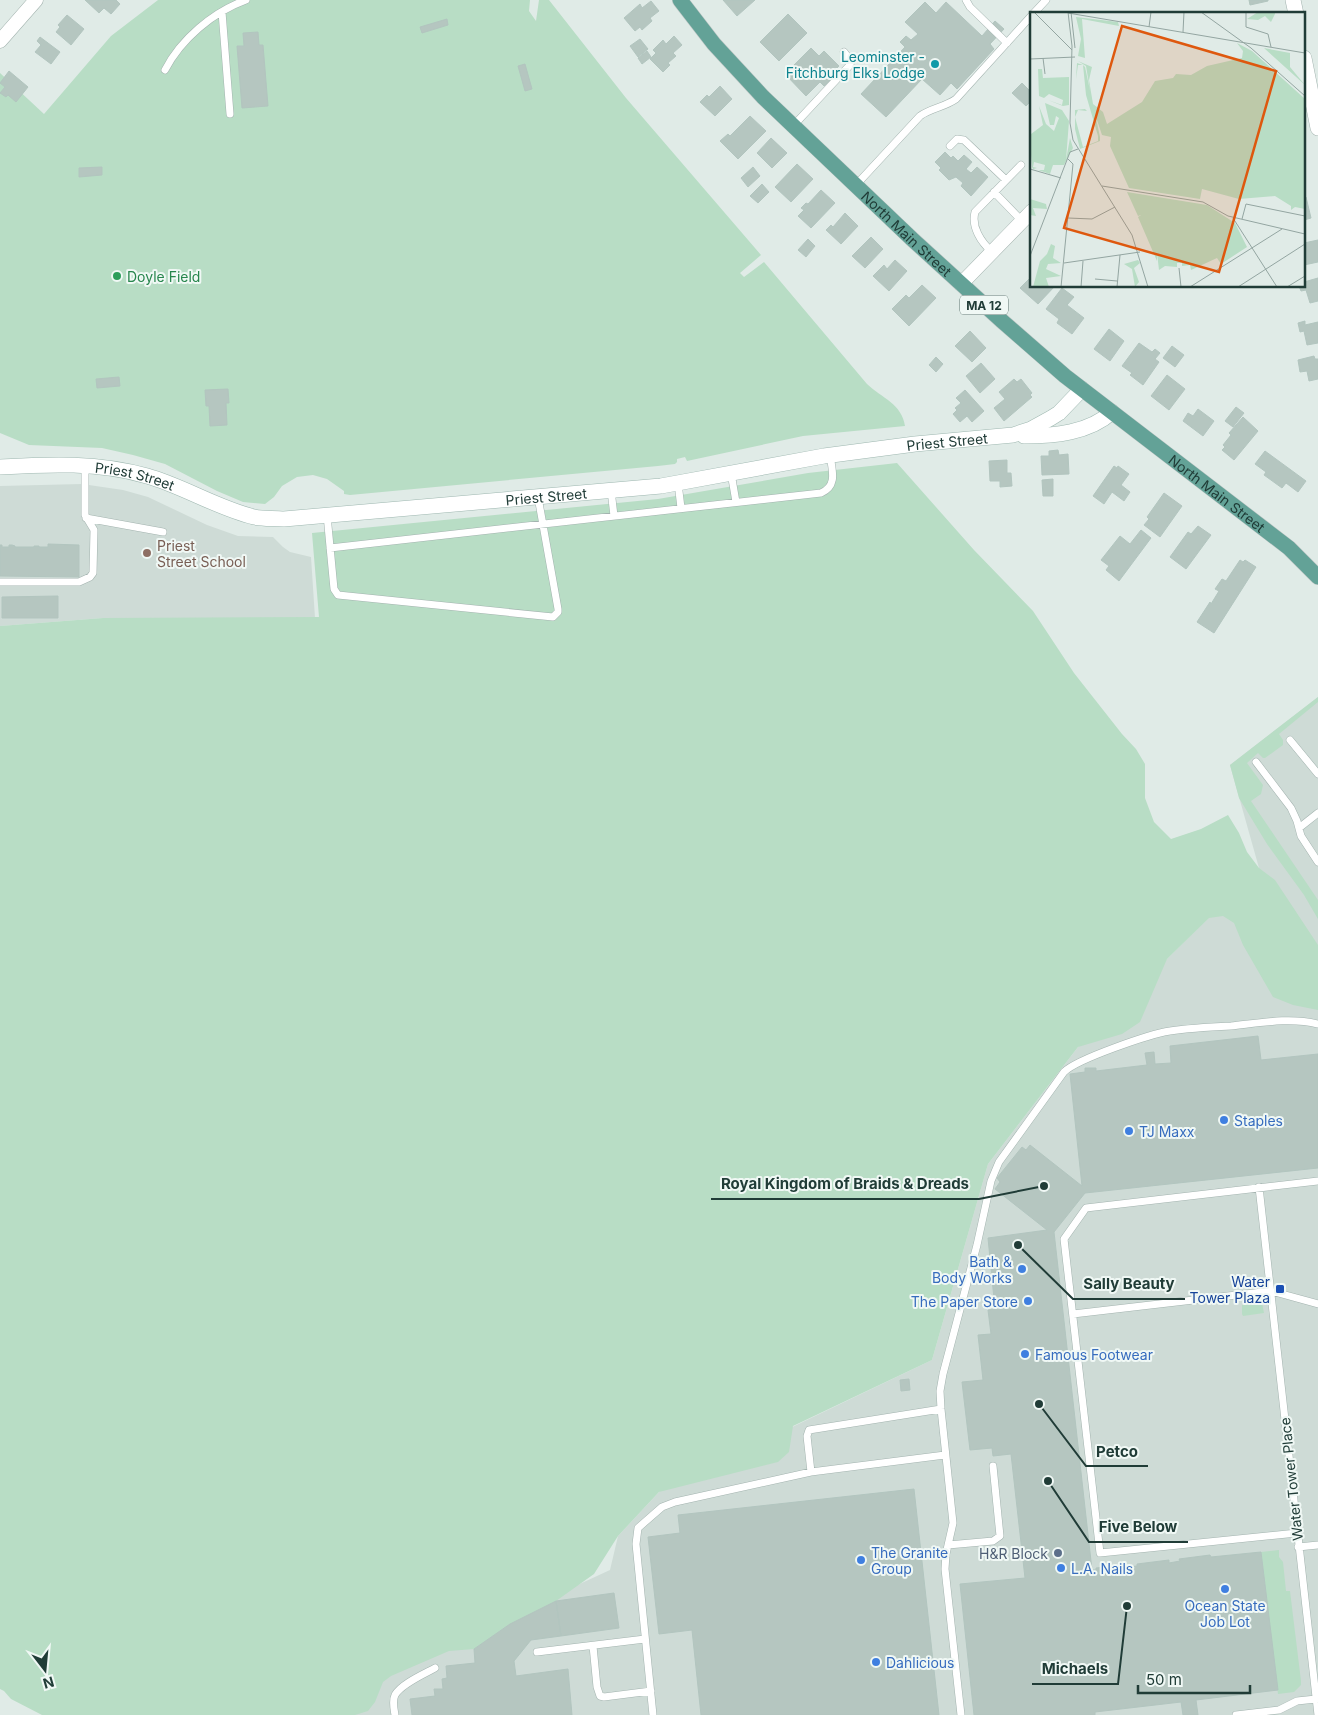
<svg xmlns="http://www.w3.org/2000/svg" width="1318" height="1715" font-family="Inter,sans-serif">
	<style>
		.built { fill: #cedbd6 }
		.green { fill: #b8ddc5 }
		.building { fill: #b5c6c0; stroke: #b2c5bf }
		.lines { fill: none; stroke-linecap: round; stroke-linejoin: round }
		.service-casing { stroke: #a3b3af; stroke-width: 8 }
		.minor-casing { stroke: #a3b3af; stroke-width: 15 }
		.tertiary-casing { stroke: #a3b3af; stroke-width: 16 }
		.secondary-casing { stroke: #9eb7b0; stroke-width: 16 }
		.primary-casing { stroke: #c1c8c7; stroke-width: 16 }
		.service { stroke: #fff; stroke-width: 7 }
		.minor { stroke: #fff; stroke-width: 14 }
		.tertiary { stroke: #fff; stroke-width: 15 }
		.secondary { stroke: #fff; stroke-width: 15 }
		.primary { stroke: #63a297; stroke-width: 15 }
		.culture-dot { fill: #0f9aa8; stroke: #f0f8f5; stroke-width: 2 }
		.leisure-dot { fill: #2e9e5b; stroke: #f0f8f5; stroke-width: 2 }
		.education-dot { fill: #8d6e63; stroke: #f0f8f5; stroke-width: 2 }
		.shop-dot { fill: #3f7fe0; stroke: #f0f8f5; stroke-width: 2 }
		.transit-dot { fill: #1a4fb4; stroke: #f0f8f5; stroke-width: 2 }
		.service-dot { fill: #5c6f8a; stroke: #f0f8f5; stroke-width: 2 }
		.labels { text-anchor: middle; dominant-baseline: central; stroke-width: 4; stroke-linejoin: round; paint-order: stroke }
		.shield { fill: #f0f8f5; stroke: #5e7470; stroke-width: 1 }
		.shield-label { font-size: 12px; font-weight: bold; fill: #203c37 }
		.culture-label { font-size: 14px; fill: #0d838f; stroke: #f0f8f5; text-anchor: end }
		.street-label { font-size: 14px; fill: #203c37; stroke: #f0f8f5 }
		.leisure-label { font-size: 14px; fill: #27864d; stroke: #f0f8f5; text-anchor: start }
		.education-label { font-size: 14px; fill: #785e54; stroke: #f0f8f5; text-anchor: start }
		.shop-label { font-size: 14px; fill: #366cbe; stroke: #f0f8f5; text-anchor: start }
		.transit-label { font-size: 14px; fill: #164399; stroke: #f0f8f5; text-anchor: end }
		.service-label { font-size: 14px; fill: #4e5e75; stroke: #f0f8f5; text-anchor: end }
		.inset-road { fill: none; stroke: #93a5a1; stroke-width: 1 }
		.view { fill: #de580e; fill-opacity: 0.15; stroke: #de580e; stroke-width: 2.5 }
		.inset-edge { fill: none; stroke: #203c37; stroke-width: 2.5 }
		.leader { fill: none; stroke: #203c37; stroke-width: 2 }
		.callout-dot { fill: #203c37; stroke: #f0f8f5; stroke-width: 2 }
		.callout-label { font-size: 15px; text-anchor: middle; font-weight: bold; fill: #203c37; stroke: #f0f8f5; stroke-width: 4; stroke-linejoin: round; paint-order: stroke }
	</style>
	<rect width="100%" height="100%" fill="#e0ebe7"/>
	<path class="built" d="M82,484l41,6 25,7 59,28 31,11 35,1 10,10 7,5 21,5 4,61h-212l-103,8v-140z
		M1318,697v1018h-1014l78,-40 228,-105 8,-34 43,-46 271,-130 56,-196 90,-117 181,-179 -29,-103z"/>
	<path class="green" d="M158,0h372l-1,11 7,10 3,-21h10l77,98 135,157 -21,18 4,4 20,-15 103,122c15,14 35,20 38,42l-102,10 -116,25 -2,-4 -8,2v3l-2,2 -17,2 -308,29 -6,-1v-3l-17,-12 -14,-4 -16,2 -15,9 -8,11 -9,7 -22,-2 -26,-11 -52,-27 -32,-9 -31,-7 -73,-3 -29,-12v-360l44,41 67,-78z
		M897,463l77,87 59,61 41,62 48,61 14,15 9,15v34l9,24 17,17 30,-10 27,-14 11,18 8,19 12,16 16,12 43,65v65l-25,-5 -20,-8 -30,-52 -9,-22 -11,-7 -14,2 -42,41 -27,63 -18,12 -44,13 -90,117 -56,196 -139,66 -4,26 -11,10 -119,30 -41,44 -24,38 -38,27 -46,23 -36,25 -25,2 -58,25 -8,6 -8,20 -7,9 -13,4h-313l-31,-16 -7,-8 -4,-2v-1063l103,-8 216,-1 -7,-84 346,-34 150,-26z
		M1318,697v5l-39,32 4,6v5l-18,13h-2l-5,-5 -11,10 16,22 -2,9 -10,7 67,99v19l-14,-24 -37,-51 -28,-46 -9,-33z
		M1262,1303l2,10 -21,3 -1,-2v-9z
		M1279,1550v7l4,5 3,29h4l11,90v4l-7,7 -16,2 -17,-142z"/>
	<path class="building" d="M85,0h31l4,4 -9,10 -7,-6 -5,5z
		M723,0h32l-18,16z
		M1249,0h19v1l-18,4z
		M651,1l8,10 -9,7 2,3 -10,9 -2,-3 -5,4 -11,-13 16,-14 2,4z
		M925,2l11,11 10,-11 36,34 13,-15 9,8 -14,15 4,5 -37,40 -6,-6 -11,12 -18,-16 -36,38 -25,-23 44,-47 -5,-5 6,-6 5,4 7,-6 -13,-12z
		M788,14l19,19 -28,28 -19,-19z
		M67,15l17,14 -13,16 -15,-13 4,-5 -2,-2z
		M447,19l1,6 -26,8 -2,-6z
		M258,32l1,13h4l5,61 -26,2 -5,-62h7l-1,-13z
		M674,36l8,9 -9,8 3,3 -8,7 2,2 -7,7 -13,-13 6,-6 -3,-3 10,-10 3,4z
		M40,37l20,15 -9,12 -16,-12 6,-7 -4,-4z
		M640,39l8,10 -10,8 -8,-11z
		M811,48l8,8 5,-5 15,15 -10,10 3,2 -8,8 -4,-4 -14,14 -21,-22z
		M647,51l4,6 -9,7 -4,-6z
		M525,64l7,25 -7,2 -7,-25z
		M9,71l19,16 -12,15 -8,-7 -2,2 -6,-4 5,-6 -5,-4z
		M1022,83l10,10v7l-6,6 -14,-13z
		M720,86l12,13 -17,17 -15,-14 7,-7 2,2z
		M750,116l16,15 -28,28 -18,-18 8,-7 2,2z
		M771,138l16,15 -15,15 -15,-15z
		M945,152l6,6 2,-2 5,5 6,-6 8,7 -6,7 5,4 6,-6 11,10 -17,19 -10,-10 2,-3 -7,-6 -7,3 -10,-10 2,-2 -6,-6z
		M797,164l16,15 -22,23 -16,-15z
		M102,167v8l-23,2v-9z
		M753,167l7,9 -12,11 -7,-9z
		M762,184l7,8 -11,11 -8,-7z
		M821,190l14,13 -24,25 -13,-12 6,-6 -3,-2 5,-5 2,1z
		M1306,197l5,21 -7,2v-22z
		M845,213l13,13 -17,18 -15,-14 5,-5 2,2z
		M871,237l12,12 -18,19 -13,-12z
		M808,239l7,7 -9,11 -8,-7z
		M1318,240v22l-14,3v-22z
		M895,260l12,11 -18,20 -16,-15 11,-11 3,4z
		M1032,276v10h23l-17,18 -18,-16z
		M1318,278v23l-8,2 -4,-13 -5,1 -2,-5h5v-4z
		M922,285l14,13 -27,28 -17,-17 14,-14 3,3z
		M1062,288l12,9 -7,8 17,13 -12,16 -15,-11 2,-4 -13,-10z
		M1305,321v4l13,-3v21l-11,2 -3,-14 -4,1 -2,-9z
		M1109,329l15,12 -14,20 -16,-12z
		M970,331l16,17 -14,14 -17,-16z
		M1139,343l13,9 3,-3 5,4 -5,6 4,3 -16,23 -13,-10 2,-2 -10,-7z
		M1172,346l12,9 -9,12 -12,-9z
		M1314,356l1,3h3v20l-9,2 -2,-10 -7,1 -2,-12z
		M936,357l7,7 -7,8 -7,-7z
		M981,363l14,16 -15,14 -14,-17z
		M1167,375l18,14 -16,21 -18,-14z
		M119,377l1,9 -23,2 -1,-9z
		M1014,379l3,3 4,-3 11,14 -2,2 2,2 -28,24 -10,-13 11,-9 -6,-7z
		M228,389l1,14h-3l1,22 -17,1 -1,-20h-3l-1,-16z
		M965,390l19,21 -12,11 -5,-6 -7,6 -7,-8 4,-4 -2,-2 6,-5 -5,-5z
		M1236,407l8,6 -11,14 -8,-6z
		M1198,409l16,12 -11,15 -20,-15 5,-8 5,3z
		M1243,417l15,14 -24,29 -12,-10 3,-3 -2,-2 8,-10 -2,-2z
		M1058,450l1,5 9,-1 1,20 -27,1 -1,-19h8v-5z
		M1265,451l41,30 -8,11 -12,-9 -4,5 -18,-13 2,-3 -11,-8z
		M1007,460v13h4l1,13 -12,1v-6h-10l-1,-20z
		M1114,466l3,2 1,-2 11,8 -8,11 9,7 -6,9 -12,-9 -8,12 -11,-8z
		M1053,479v17h-10l-1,-16z
		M1164,493l18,13 -22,31 -16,-12 5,-6 -2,-2z
		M1198,526l13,9 -25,34 -16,-12 18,-25 3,2z
		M1141,530l10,8 -32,43 -13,-11 3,-4 -8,-6 19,-24 10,8z
		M48,544l31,1v32l-79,-1v-31h2v2h7v-2h3l3,1v1h19v-1h5v1h9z
		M1240,560l3,2 2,-2 11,7 -42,66 -17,-11 13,-20 1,2 8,-13 -4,-2 7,-10 4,2z
		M58,596v22h-56v-21z
		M1258,1036l3,24 57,-6v114l-233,25 -31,39 38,338h4v-2l30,-3v2l11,-1v-2l32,-4v3l11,-2 -1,-2 31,-4 1,2 50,-5 17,138 -82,10 2,15h-15l-2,-13 -86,10v3h-121l-14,-131 65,-6 -14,-124 -18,2 -1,-8 -22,2 -8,-68 21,-2 -5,-45 13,-1 -3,-24 7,-1 -7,-71 59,-8 -52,-41 5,-7 -3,-4 25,-31 4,3 4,-5 52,41 -12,-112 15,-2v-4h11v3l51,-6 -2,-12 9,-1 1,12 16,-1 -1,-17z
		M909,1379l1,11 -9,1 -1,-11z
		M914,1489l25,226h-238l-9,-85 -33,4 -11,-97 32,-4 -2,-18z
		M614,1593l5,35 -58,8 -5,-35z
		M556,1601l5,35 -30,4 -17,21 2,15 52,-7 4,46h-160l-2,-16 25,-3 -1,-7h9l-1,-10 5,-1 -1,-12 29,-3 -1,-14 36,-25z"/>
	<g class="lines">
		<defs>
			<path id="service" d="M966,0l4,7 37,36
				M222,12l8,102
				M1033,14l13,-14
				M165,70c16,-31 48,-58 81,-70
				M794,125l56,-60 1,-4 -7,-9
				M950,146l7,-7 7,1 42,40
				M856,185l64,-69c11,-8 25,-9 36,-17l76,-84
				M994,192l28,29
				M992,252c-11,-10 -21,-25 -17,-40l46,-47
				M731,473l5,29
				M678,483l3,25
				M611,490l3,26
				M327,515l7,74 4,6 215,22 5,-5v-3l-20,-112
				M86,518l77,14
				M330,548l491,-55c17,-7 11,-23 9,-38
				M0,582h79l11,-5 3,-4 1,-43 -9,-15v-49
				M1290,740l28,34
				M1256,762l35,46 6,13 4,15 17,26
				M1299,828l19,-15
				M1259,1187l59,528
				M1073,1314l198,-23 47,13
				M811,1472l-4,-36 2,-6 132,-21
				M1297,1533l-197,20 -36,-314 22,-31 232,-27
				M948,1545l45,-4 7,-5 -7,-70
				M1298,1547l20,-2
				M593,1646l4,41 3,9 4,1 47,-6
				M537,1652l108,-13
				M395,1715c-1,-6 -3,-14 0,-20 6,-11 29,-21 40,-27
				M653,1715l-17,-171 2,-16 24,-21 13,-5 136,-30 134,-17
				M961,1715l-16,-146 1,-15 7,-31 -12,-114 -1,-18 3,-17 34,-129 14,-64 8,-19 65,-90c13,-13 86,-38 106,-41 20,-3 40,-4 61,-5 28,-3 59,-9 87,-2
				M1236,1715l43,-5 18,-9 19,-2"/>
			<path id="minor" d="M0,41l36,-41
				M961,284l71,-73"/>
			<path id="tertiary" d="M1293,0l3,14
				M1304,58l14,70"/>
			<g id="secondary">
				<path d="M1024,436c30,0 65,-3 88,-24"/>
				<path id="s1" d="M0,467c49,-3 99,-5 147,9 36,10 70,32 107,41 9,2 20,1 30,2l377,-33 163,-30 91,-12 98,-9 18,-6 20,-11 8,-5 23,-24"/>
			</g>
			<g id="primary">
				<path id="s2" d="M680,0l34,44 49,53 149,142 90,82 63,55 224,172 29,29"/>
			</g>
		</defs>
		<use href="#service" class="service-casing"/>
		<use href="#minor" class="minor-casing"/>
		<use href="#tertiary" class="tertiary-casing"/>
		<use href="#secondary" class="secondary-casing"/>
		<use href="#primary" class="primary-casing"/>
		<use href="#service" class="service"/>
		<use href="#minor" class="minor"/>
		<use href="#tertiary" class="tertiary"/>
		<use href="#secondary" class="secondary"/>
		<use href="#primary" class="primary"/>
	</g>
	<circle class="culture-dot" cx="935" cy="64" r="5"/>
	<circle class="leisure-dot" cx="117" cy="276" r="5"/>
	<circle class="education-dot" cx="147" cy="553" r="5"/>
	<g class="shop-dot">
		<circle cx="1224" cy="1120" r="5"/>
		<circle cx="1129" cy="1131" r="5"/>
		<circle cx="1022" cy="1269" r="5"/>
		<circle cx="1028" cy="1301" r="5"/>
		<circle cx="1025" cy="1354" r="5"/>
		<circle cx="861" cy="1560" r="5"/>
		<circle cx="1061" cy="1568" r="5"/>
		<circle cx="1225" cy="1589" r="5"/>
		<circle cx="876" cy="1662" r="5"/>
	</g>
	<rect class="transit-dot" x="1275" y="1284" width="10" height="10" rx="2.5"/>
	<circle class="service-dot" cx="1058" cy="1553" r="5"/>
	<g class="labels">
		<rect class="shield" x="960" y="295.5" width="48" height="19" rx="4"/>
		<g class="shield-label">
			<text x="984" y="305">MA 12</text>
		</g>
		<g class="culture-label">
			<text x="925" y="56">Leominster -<tspan x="925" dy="16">Fitchburg Elks Lodge</tspan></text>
		</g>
		<g class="street-label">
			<text stroke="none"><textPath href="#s2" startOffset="326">North Main Street</textPath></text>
			<text stroke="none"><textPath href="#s1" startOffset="961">Priest Street</textPath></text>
			<text stroke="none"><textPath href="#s1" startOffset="136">Priest Street</textPath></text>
			<text stroke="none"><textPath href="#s2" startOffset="731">North Main Street</textPath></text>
			<text stroke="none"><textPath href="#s1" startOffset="556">Priest Street</textPath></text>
			<text transform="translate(1291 1479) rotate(-96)">Water Tower Place</text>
		</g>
		<g class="leisure-label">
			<text x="127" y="276">Doyle Field</text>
		</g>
		<g class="education-label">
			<text x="157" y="545">Priest<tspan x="157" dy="16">Street School</tspan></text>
		</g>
		<g class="shop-label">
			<text x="1234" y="1120">Staples</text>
			<text x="1139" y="1131">TJ Maxx</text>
			<text x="1012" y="1261" text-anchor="end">Bath &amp;<tspan x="1012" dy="16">Body Works</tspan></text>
			<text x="1018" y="1301" text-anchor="end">The Paper Store</text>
			<text x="1035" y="1354">Famous Footwear</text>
			<text x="871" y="1552">The Granite<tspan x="871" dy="16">Group</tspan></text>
			<text x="1071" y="1568">L.A. Nails</text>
			<text x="1225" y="1605" text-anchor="middle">Ocean State<tspan x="1225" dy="16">Job Lot</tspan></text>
			<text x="886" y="1662">Dahlicious</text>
		</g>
		<g class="transit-label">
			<text x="1270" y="1281">Water<tspan x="1270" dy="16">Tower Plaza</tspan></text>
		</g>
		<g class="service-label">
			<text x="1048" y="1553">H&amp;R Block</text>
		</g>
	</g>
	<g transform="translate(1030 12)">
		<rect width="275" height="275" fill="#e0ebe7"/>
		<path d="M228,0h17v2l-4,8 -6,-6 -7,4 -11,-1zM46,5l42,5 1,4 -37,-7 3,39 -7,-2 3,-17zM207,31l15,8 53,48v110l-10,-2 -4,3v-4l-16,-10 -36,3 -37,-10 -2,10 -71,-11 -19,-42 1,-9 -9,-2 -9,-27 -7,-42 -8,-5 14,6 -3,13 4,24 10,8 4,12 35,-22 13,-21 18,-3 3,-4 15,1 16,-9 35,-8 1,-7zM234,36l26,5v14l15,18zM47,51l6,2 2,2 15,70v4l-20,8 -5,-20v-19l10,-1 2,2 -9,-1 -3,7 8,30 15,-6v-5l-12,-41 -3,-30h-5l-2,14zM8,57h4l1,9 26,-1v28l-6,1 -15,-6 14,5 1,-5 -14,-6 -5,4 -5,-2zM15,91l17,7 7,11 -3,39 4,-22 3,10 -9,17h-11l-3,9 -12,-4h6l1,-5 -11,-3 -1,5 4,1 -4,1 -1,-2 -1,-12v-21l12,-9 -4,-19 7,18 8,7 5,-13 -3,-2 -2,9h-4zM97,180l80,13 28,18 12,24 -26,17 -4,-6 -26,12 -1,-5 -8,1v-3h-5v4l-12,-1 -6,4 -2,-17v8l-19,-44 3,-2 -3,1zM0,187l16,5 1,5 -14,-1 3,8 -6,-1zM21,232l4,2 -2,12 8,5 -13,1 -2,5 15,7 -15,2 3,9h-16l7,-26 7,-7zM108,248l2,3 -6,5 5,14 -4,5 -3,-18 -8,-5z" fill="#b8ddc5"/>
		<path class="inset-road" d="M4,0l38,38M38,0l4,34 -2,77 3,17 59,95 16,52M41,0l4,36M171,0l50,36 54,48M216,0v15l22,7 3,13M38,1l237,40M119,15l2,-15M153,20l1,-20M13,46l2,16M0,47l45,-2M0,157l31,9M72,174l101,16 25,14 77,18M38,206l24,1 23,-12M203,206l44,69M212,207l4,-15 59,12M0,244l40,-104 8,-3M34,251l76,-11M149,256l2,19M65,267l22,2M31,275l12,-123 -5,-5M51,275l2,-26M87,275l3,-32M160,275l92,-58M208,275l67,-43M257,275l18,-11"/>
		<path class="view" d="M92,14l154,45 -57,201 -155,-44z"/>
		<rect width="275" height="275" class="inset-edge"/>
	</g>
	<path class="leader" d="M1044 1186L979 1199H711M1018 1245L1073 1299H1185M1039 1404L1086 1466H1148M1048 1481L1089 1542H1188M1127 1606L1118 1684H1032"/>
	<g class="callout-dot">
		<circle cx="1044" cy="1186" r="5"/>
		<circle cx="1018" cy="1245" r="5"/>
		<circle cx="1039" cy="1404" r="5"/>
		<circle cx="1048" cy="1481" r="5"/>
		<circle cx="1127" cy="1606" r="5"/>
	</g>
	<g class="callout-label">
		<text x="845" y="1189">Royal Kingdom of Braids &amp; Dreads</text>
		<text x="1129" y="1289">Sally Beauty</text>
		<text x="1117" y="1457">Petco</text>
		<text x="1138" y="1532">Five Below</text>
		<text x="1075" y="1674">Michaels</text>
	</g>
	<g transform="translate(45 1670) rotate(164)" stroke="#f0f8f5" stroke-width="4" paint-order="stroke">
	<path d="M0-4L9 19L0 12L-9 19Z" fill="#203c37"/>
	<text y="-8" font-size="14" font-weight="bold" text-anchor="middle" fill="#203c37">N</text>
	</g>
	<path d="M1138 1685v8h112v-8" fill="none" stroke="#203c37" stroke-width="2.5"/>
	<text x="1146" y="1685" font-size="15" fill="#203c37" stroke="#f0f8f5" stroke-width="4" paint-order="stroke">50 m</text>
</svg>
